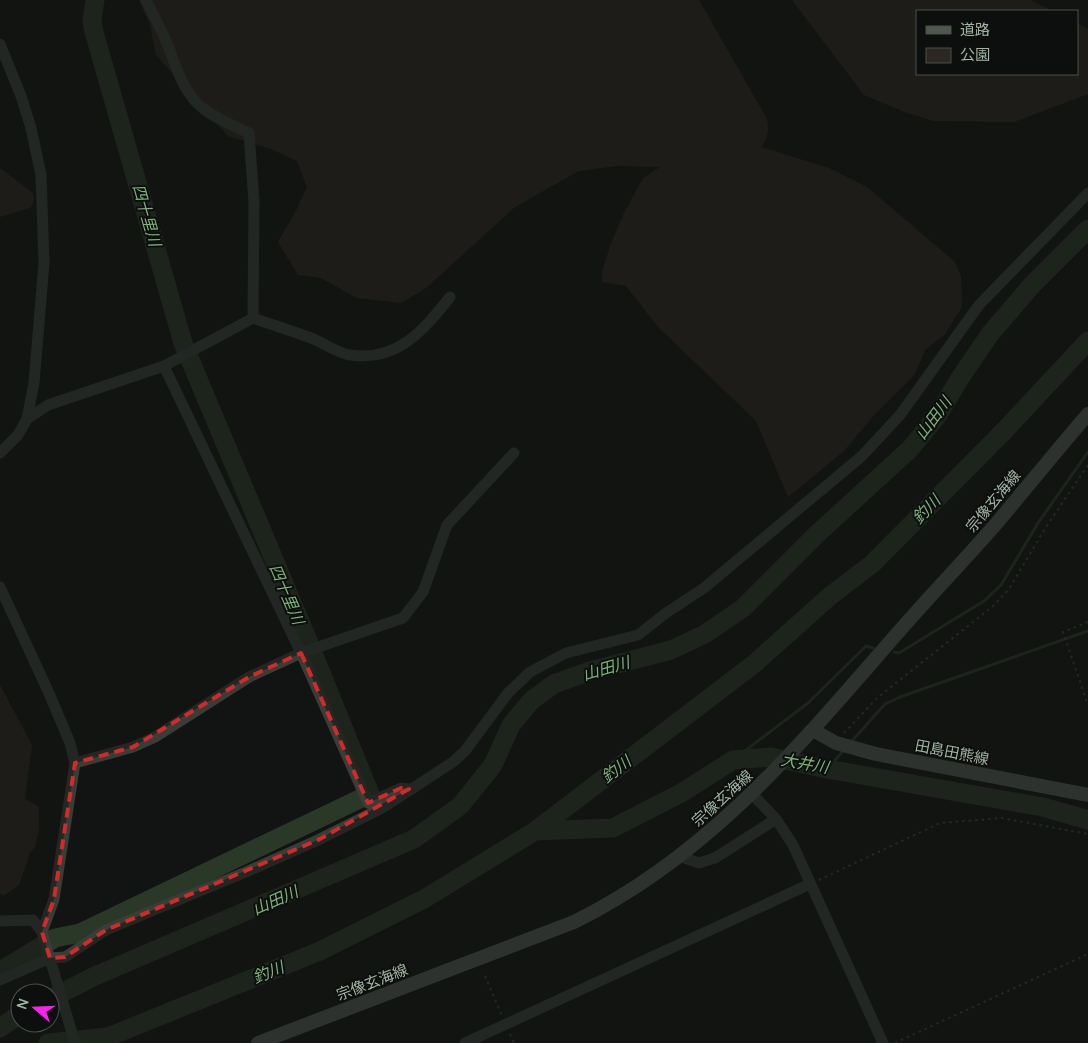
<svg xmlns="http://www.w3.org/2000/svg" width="1088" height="1043" font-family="Manrope,'Noto Sans JP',sans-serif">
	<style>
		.green { fill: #2c2722 }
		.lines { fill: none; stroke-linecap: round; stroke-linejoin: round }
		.stream { stroke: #2a3828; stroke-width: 3 }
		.river { stroke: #2a3828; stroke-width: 19 }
		.path { stroke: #3b423c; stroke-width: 2; stroke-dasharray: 2.5 4; stroke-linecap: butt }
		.minor { stroke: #373e38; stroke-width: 11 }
		.major { stroke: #4f5850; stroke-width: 14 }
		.marked { fill: none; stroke: #d62828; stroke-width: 4; stroke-dasharray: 10 6; stroke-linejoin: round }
		.labels { text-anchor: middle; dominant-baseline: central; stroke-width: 4; stroke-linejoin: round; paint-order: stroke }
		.street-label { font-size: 15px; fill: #a2b5a4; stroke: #0d0f0e }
		.water-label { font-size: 16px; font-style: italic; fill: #7eb377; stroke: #0d0f0e }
	</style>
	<rect width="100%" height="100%" fill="#121413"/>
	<path class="green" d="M139,0h560l68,119c2,10 1,20 -6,28l68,21 38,19 88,75 6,14 1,31 -17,27 -20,16 -10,24 -39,39 -32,38 -56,46 -32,-76 -98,-94 -32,-41 -24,-4v-10l8,-26 14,-33 19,-35 17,-11 -44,-1 -37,5 -64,36 -89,81 -25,15 -44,-5 -36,-20 -23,-3 -20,-33 18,-31 11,-24 -10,-26 -26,-12 -43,-13 -72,-81 -6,-30z
		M792,0h238l23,11h-136v63h160v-51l11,6v65l-74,28 -81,-1 -28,-9 -41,-17z
		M0,168l33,25c1,6 2,10 -3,15l-30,9z
		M0,685l32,60 -7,54 14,8v22l-4,18 -5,6 -11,32 -16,11 -3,-3z"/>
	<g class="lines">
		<path class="stream" d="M894,652l5,1 85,-52 17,-16 37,-62 50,-71
			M851,742l34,-38 15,-7 188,-66
			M733,760l75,-57 58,-57 7,2
			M827,769l18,-20"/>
		<path class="river" d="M535,831l78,-3 70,-36 50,-32 38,-3 56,12 216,38 45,13
			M0,971l55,-33 25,-5 290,-139 -63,-156 -124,-295 -89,-311 -2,-11 3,-21
			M50,999l45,-23 319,-137 46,-33 33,-41 18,-40 21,-25 22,-16 36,-13 81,-21 34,-16 38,-26 74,-74 93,-85 28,-34 22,-37 30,-44 42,-49 56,-56
			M0,1028l20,-14
			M48,1043l60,-6 212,-86 104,-52 111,-68 219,-167 76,-68 42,-32 132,-133 84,-90"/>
		<path class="path" d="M1088,622l-25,10 25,73
			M844,733l33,-35 115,-91 17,-18 37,-62 42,-62
			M819,880l121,-57 62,-5 86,16
			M485,976l17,40
			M510,1034l4,9
			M895,1043l193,-89"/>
		<path class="minor" d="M146,0c7,14 14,27 20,41 10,23 14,46 33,64 14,13 34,20 50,28l5,69 -1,116
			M0,44l21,52 10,32 10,47 3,88 -10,120 -7,36 -9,16 -18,18
			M164,366l137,287 67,150 33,-15 8,1
			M27,419l21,-14 116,-39 89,-48c20,7 39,13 58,20 13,5 26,15 39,17 47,7 73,-24 100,-58
			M0,587l48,104 22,52 5,20 -21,136 -12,33
			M75,763l58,-16 22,-10 94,-60 52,-24 102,-35 20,-26 24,-67 67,-72
			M752,794l24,25 17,26 90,198
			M679,856l20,7 16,-5 61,-39
			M0,921l33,-1 9,12 33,111
			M0,980l50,-22 15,-1 41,-27 140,-58 72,-32 66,-33 69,-45 12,-11 43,-58 22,-21 36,-19 72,-18 28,-22 38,-25 158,-132 38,-41 79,-110 109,-112
			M465,1043l345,-159"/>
		<path class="major" d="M813,730l23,13 40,11 212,41
			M258,1043l316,-121c131,-64 220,-170 314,-278 35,-41 73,-80 108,-120 31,-37 61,-74 92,-110"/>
	</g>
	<path d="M0 0H1088V1043H0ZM301,653l67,150 33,-15 8,1 -91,51 -212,90 -41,27 -15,1 -8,-26 12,-33 21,-136 58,-16 116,-70z" fill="#121413" fill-opacity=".55" fill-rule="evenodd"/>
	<path class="marked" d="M301,653l67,150 33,-15 8,1 -91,51 -212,90 -41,27 -15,1 -8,-26 12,-33 21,-136 58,-16 116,-70z"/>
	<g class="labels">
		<g class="street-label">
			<text transform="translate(993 501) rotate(-50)">宗像玄海線</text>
			<text transform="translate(952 752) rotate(11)">田島田熊線</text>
			<text transform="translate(722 798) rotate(-42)">宗像玄海線</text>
			<text transform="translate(372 982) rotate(-21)">宗像玄海線</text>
		</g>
		<g class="water-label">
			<text transform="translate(147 215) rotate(74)">四十里川</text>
			<text transform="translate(933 418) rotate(-53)">山田川</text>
			<text transform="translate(926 509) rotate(-46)">釣川</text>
			<text transform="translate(287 594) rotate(67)">四十里川</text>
			<text transform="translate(606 668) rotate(-16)">山田川</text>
			<text transform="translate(805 763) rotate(10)">大井川</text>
			<text transform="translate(616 769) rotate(-37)">釣川</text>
			<text transform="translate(275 900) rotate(-24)">山田川</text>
			<text transform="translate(268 972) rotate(-22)">釣川</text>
		</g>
	</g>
	<rect x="916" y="10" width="162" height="65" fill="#0d0f0e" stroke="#49514a"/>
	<rect x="926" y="26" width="25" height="8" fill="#4f5850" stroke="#49514a"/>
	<text x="960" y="35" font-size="15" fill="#a2b5a4">道路</text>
	<rect x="926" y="48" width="25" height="15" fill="#2c2722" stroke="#49514a"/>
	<text x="960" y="60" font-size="15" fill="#a2b5a4">公園</text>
	<g transform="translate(35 1008) rotate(289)"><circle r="24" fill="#0d0f0e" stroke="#49514a"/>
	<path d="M0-4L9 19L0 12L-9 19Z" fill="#fb22ec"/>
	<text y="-8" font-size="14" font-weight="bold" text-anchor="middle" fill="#a2b5a4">N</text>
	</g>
</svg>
